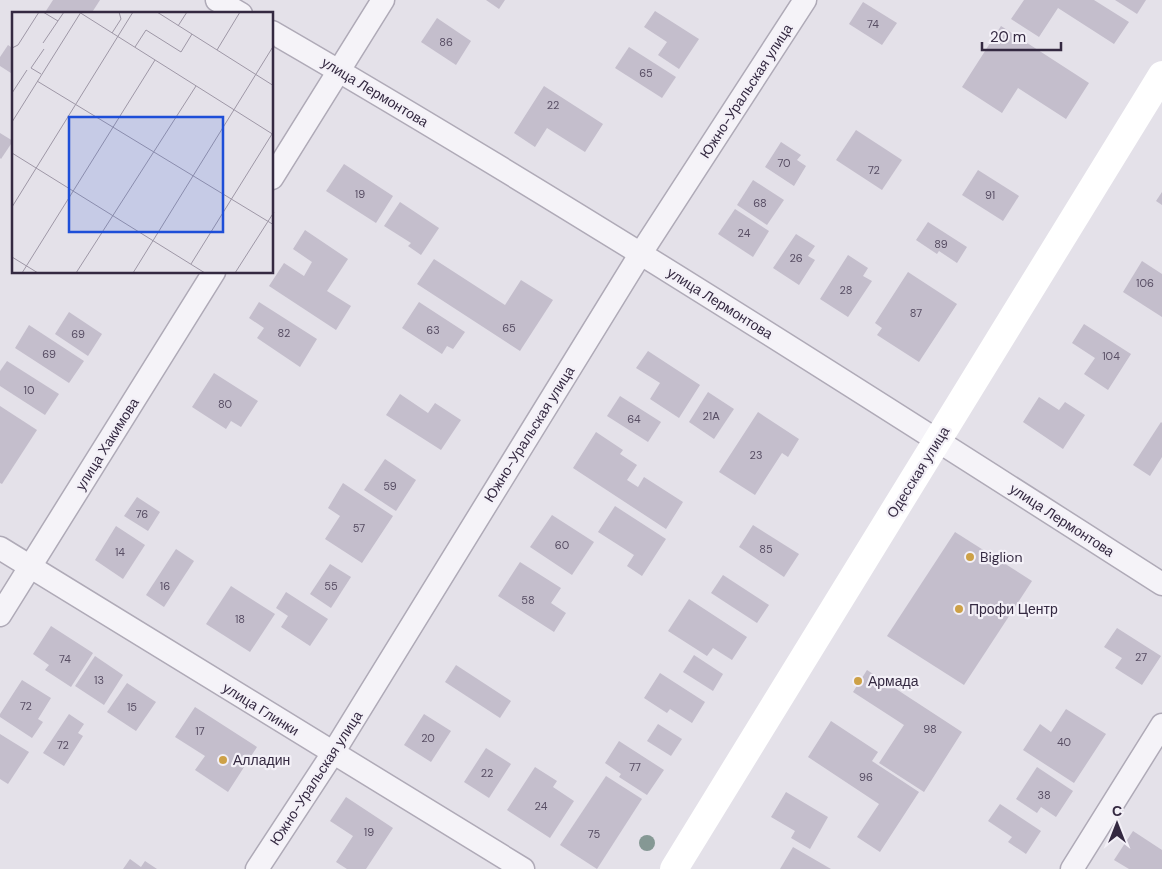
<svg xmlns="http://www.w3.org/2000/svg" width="1162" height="869" viewBox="0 0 1162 869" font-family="'DM Sans',sans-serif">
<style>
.building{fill:#c4becc}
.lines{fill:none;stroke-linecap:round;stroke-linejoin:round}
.street-casing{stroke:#afaab7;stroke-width:25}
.street{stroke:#f5f3f8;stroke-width:22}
.secondary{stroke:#fff;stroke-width:28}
.tree{fill:#859894}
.poi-dot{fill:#cda147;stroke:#f3f0f7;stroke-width:2}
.labels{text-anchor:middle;stroke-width:4.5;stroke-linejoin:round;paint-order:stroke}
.number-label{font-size:11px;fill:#584e64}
.street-label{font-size:14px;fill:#342941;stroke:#f3f0f7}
.poi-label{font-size:14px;fill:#342941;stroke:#f3f0f7;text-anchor:start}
.inset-road{fill:none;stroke:#9e97a6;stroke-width:1}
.view{fill:#1d4ed8;fill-opacity:0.15;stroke:#1d4ed8;stroke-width:2.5}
.inset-edge{fill:none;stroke:#342941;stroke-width:2.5}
</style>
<rect width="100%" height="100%" fill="#e4e1e9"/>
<g class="building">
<polygon points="53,0 100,0 91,14 44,14"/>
<polygon points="486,0 505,0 499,9"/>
<polygon points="1024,0 1094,0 1129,22 1114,44 1058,8 1039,37 1011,19"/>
<polygon points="1115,0 1146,0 1137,14"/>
<polygon points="863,2 897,23 882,45 849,24"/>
<polygon points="655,11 699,39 679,69 658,55 667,42 644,27"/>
<polygon points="437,18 471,41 456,65 421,42"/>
<polygon points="1001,26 1089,83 1066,119 1018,88 1002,113 962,87"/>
<polygon points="8,45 14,49 14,75 0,66 0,57"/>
<polygon points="629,47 676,77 662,98 615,68"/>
<polygon points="544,86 603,124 585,152 547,128 535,147 514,133"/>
<polygon points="856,130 902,160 882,190 836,160"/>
<polygon points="0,133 13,141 1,159 0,158"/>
<polygon points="781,142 801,155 797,160 806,166 794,186 765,167"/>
<polygon points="344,164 393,196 376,223 326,191"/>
<polygon points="978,170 1019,196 1003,221 962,195"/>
<polygon points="753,180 784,200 767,225 737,205"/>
<polygon points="1162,192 1162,205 1156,201"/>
<polygon points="400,202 439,228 421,255 408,246 411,243 384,226"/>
<polygon points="735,209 769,231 753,257 718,234"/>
<polygon points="928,222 967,247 957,263 939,251 937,254 916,240"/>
<polygon points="305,230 348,259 327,291 351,306 336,330 269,286 284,263 304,276 312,262 293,249"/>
<polygon points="796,234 815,246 808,256 815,260 799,285 773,268"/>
<polygon points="848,255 868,268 863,276 872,281 848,317 820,299"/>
<polygon points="434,259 505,305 521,280 553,300 520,351 417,284"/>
<polygon points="1142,261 1162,274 1162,317 1123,292"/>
<polygon points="908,272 957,304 919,362 877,335 882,328 875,323"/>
<polygon points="259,302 317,339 300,367 257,338 264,328 249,318"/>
<polygon points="419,302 465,332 453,349 447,346 442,354 402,328"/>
<polygon points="69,312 102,334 88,356 55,334"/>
<polygon points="1084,324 1131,354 1108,390 1084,374 1095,358 1072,343"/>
<polygon points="29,325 84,361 69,383 15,348"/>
<polygon points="648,351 700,385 679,418 650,399 660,383 636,368"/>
<polygon points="7,361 59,394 45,415 0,386 0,371"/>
<polygon points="214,373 258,401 241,427 231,421 226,429 192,407"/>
<polygon points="708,392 734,409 714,439 689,422"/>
<polygon points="400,394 428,413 435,403 461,420 441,450 386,415"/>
<polygon points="620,396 661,422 648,442 607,416"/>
<polygon points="1039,397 1059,410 1065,402 1085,415 1063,449 1023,422"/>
<polygon points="0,406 37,430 2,484 0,483"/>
<polygon points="758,412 799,439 788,457 782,453 755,495 719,472"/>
<polygon points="1161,422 1162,423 1162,457 1150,476 1133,465"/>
<polygon points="596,432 623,450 620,454 637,465 627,480 638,487 644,477 683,502 666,529 573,468"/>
<polygon points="385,459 416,480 396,511 364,490"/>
<polygon points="343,483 393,516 362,563 325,539 340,516 328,508"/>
<polygon points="137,497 160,512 148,531 124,516"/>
<polygon points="615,506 666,539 642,576 627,566 634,555 598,532"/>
<polygon points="552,515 594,542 572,575 530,547"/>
<polygon points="753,525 799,554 784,577 739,547"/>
<polygon points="116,526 145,545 123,579 95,560"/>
<polygon points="955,532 1032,581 964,685 887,636"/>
<polygon points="176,549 194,561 164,607 146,595"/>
<polygon points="520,562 561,588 551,603 566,613 554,632 498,596"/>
<polygon points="330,564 351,577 331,608 310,594"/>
<polygon points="723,575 769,605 757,623 711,593"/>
<polygon points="231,586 275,614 250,652 206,624"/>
<polygon points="286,592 328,619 310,646 281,627 288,616 276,608"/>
<polygon points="689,599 747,637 732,660 713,648 707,656 668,631"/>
<polygon points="51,626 93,653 71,687 45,670 49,665 33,654"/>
<polygon points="1117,628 1161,656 1142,685 1115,668 1122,658 1104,647"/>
<polygon points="694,655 723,674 713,691 683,672"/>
<polygon points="95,656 123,675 104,705 75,686"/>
<polygon points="456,665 511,701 500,718 445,682"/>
<polygon points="867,670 962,732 924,792 879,763 904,725 853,692"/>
<polygon points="660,673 705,702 692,723 670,709 667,713 644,698"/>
<polygon points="22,680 51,698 38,719 43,722 32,738 0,717 0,714"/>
<polygon points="127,683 156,702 136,731 107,712"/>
<polygon points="195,707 257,747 228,792 195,770 205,756 175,737"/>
<polygon points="1066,709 1106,734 1074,783 1023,750 1040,724 1051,732"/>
<polygon points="69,714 84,724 78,733 83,736 64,766 43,753"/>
<polygon points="424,714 451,731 431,762 404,745"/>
<polygon points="831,721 878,752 872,761 919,792 880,852 857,837 879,804 808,757"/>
<polygon points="658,724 682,739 671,756 647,741"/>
<polygon points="0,734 29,752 8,784 0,779"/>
<polygon points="619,741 664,770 647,795 619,777 621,774 605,763"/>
<polygon points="486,748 511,764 489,798 464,782"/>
<polygon points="535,767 557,781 553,787 574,801 550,838 507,810"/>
<polygon points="1037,767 1073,791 1056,817 1041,807 1037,813 1016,799"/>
<polygon points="606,776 642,799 597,869 560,845"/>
<polygon points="786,792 828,817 810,849 791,838 795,831 771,817"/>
<polygon points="346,797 393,828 366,869 347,869 336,862 353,836 330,821"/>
<polygon points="1000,804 1041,831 1026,854 1008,842 1012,837 988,821"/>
<polygon points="1133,831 1162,850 1162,869 1129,869 1114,860"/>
<polygon points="793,847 831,869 780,869"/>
<polygon points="130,859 141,867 145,861 157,869 123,869"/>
</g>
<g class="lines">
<g class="street-casing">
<g id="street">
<polyline points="217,0 241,14"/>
<path d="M272,32C574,207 868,396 1162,584"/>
<polyline points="272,178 383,0"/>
<polyline points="0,548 523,869"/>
<polyline points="0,615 214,272"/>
<polyline points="257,869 333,753 641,253 805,0"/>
<polyline points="1072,869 1162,725"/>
</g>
</g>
<use href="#street" class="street"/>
<polyline class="secondary" points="674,869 1162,75"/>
</g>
<circle class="tree" cx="647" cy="843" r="8"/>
<g class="poi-dot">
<circle cx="970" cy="557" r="5"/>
<circle cx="959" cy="609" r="5"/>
<circle cx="858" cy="681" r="5"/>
<circle cx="223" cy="760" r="5"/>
</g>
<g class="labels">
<g class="number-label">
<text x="873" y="28">74</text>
<text x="446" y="46">86</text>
<text x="646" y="77">65</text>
<text x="553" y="109">22</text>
<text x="784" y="167">70</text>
<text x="874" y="174">72</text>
<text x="360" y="198">19</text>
<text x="990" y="199">91</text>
<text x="760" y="207">68</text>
<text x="744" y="237">24</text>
<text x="941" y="248">89</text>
<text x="796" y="262">26</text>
<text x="1145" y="287">106</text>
<text x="846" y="294">28</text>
<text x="916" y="317">87</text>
<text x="509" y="332">65</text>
<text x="433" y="334">63</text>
<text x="284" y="337">82</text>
<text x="78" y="338">69</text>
<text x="49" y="358">69</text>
<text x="1111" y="360">104</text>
<text x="29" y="394">10</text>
<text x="225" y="408">80</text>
<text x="711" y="420">21А</text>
<text x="634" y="423">64</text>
<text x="756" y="459">23</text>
<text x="390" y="490">59</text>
<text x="142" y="518">76</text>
<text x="359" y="532">57</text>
<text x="562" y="549">60</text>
<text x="766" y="553">85</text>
<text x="120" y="556">14</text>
<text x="165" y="590">16</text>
<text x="331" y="590">55</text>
<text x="528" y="604">58</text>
<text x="240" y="623">18</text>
<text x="1141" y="661">27</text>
<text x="65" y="663">74</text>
<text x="99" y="684">13</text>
<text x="26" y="710">72</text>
<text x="132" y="711">15</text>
<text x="930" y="733">98</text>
<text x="200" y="735">17</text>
<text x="428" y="742">20</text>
<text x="1064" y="746">40</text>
<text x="63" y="749">72</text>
<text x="635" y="771">77</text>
<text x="487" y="777">22</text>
<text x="866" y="781">96</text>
<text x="1044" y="799">38</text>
<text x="541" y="810">24</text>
<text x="369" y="836">19</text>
<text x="594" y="838">75</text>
</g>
<g class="street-label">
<text transform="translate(746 91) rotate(-57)" y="5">Южно-Уральская улица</text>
<text transform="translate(375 92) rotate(31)" y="5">улица Лермонтова</text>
<text transform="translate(720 303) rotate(32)" y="5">улица Лермонтова</text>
<text transform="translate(529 434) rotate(-58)" y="5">Южно-Уральская улица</text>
<text transform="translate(107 444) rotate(-58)" y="5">улица Хакимова</text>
<text transform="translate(918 472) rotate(-58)" y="5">Одесская улица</text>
<text transform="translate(1062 520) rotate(33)" y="5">улица Лермонтова</text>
<text transform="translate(261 709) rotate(32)" y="5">улица Глинки</text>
<text transform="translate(316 778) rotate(-57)" y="5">Южно-Уральская улица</text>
</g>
<g class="poi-label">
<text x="980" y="562">Biglion</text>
<text x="969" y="614">Профи Центр</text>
<text x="868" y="686">Армада</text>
<text x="233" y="765">Алладин</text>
</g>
</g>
<g transform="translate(12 12)">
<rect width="261" height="261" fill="#e4e1e9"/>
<path class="inset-road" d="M31,0L46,9M67,0L262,123M145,0L262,74M166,14L175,0M100,21L109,7L107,0M31,31L52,0M123,35L134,18L169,40L180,22M0,36L6,33L27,0M205,38L228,0M29,62L19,56L32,37M25,69L262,213M0,81L15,58M0,110L69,0M0,141L193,261M0,195L121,0M0,245L26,261M179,252L260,122M10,261L143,48M64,261L184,74M121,261L262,33M223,261L262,200"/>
<path class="view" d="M57,105H211V220H57Z"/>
<rect width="261" height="261" class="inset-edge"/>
</g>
<g transform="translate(1117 824)" stroke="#f3f0f7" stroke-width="4" paint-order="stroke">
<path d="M0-4L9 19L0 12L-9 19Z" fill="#342941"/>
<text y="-8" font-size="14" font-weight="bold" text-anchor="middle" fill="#342941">С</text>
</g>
<path d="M982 42v8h79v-8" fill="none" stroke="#342941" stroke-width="2.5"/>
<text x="990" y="42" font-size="15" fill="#342941" stroke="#f3f0f7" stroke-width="4" paint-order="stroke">20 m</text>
</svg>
